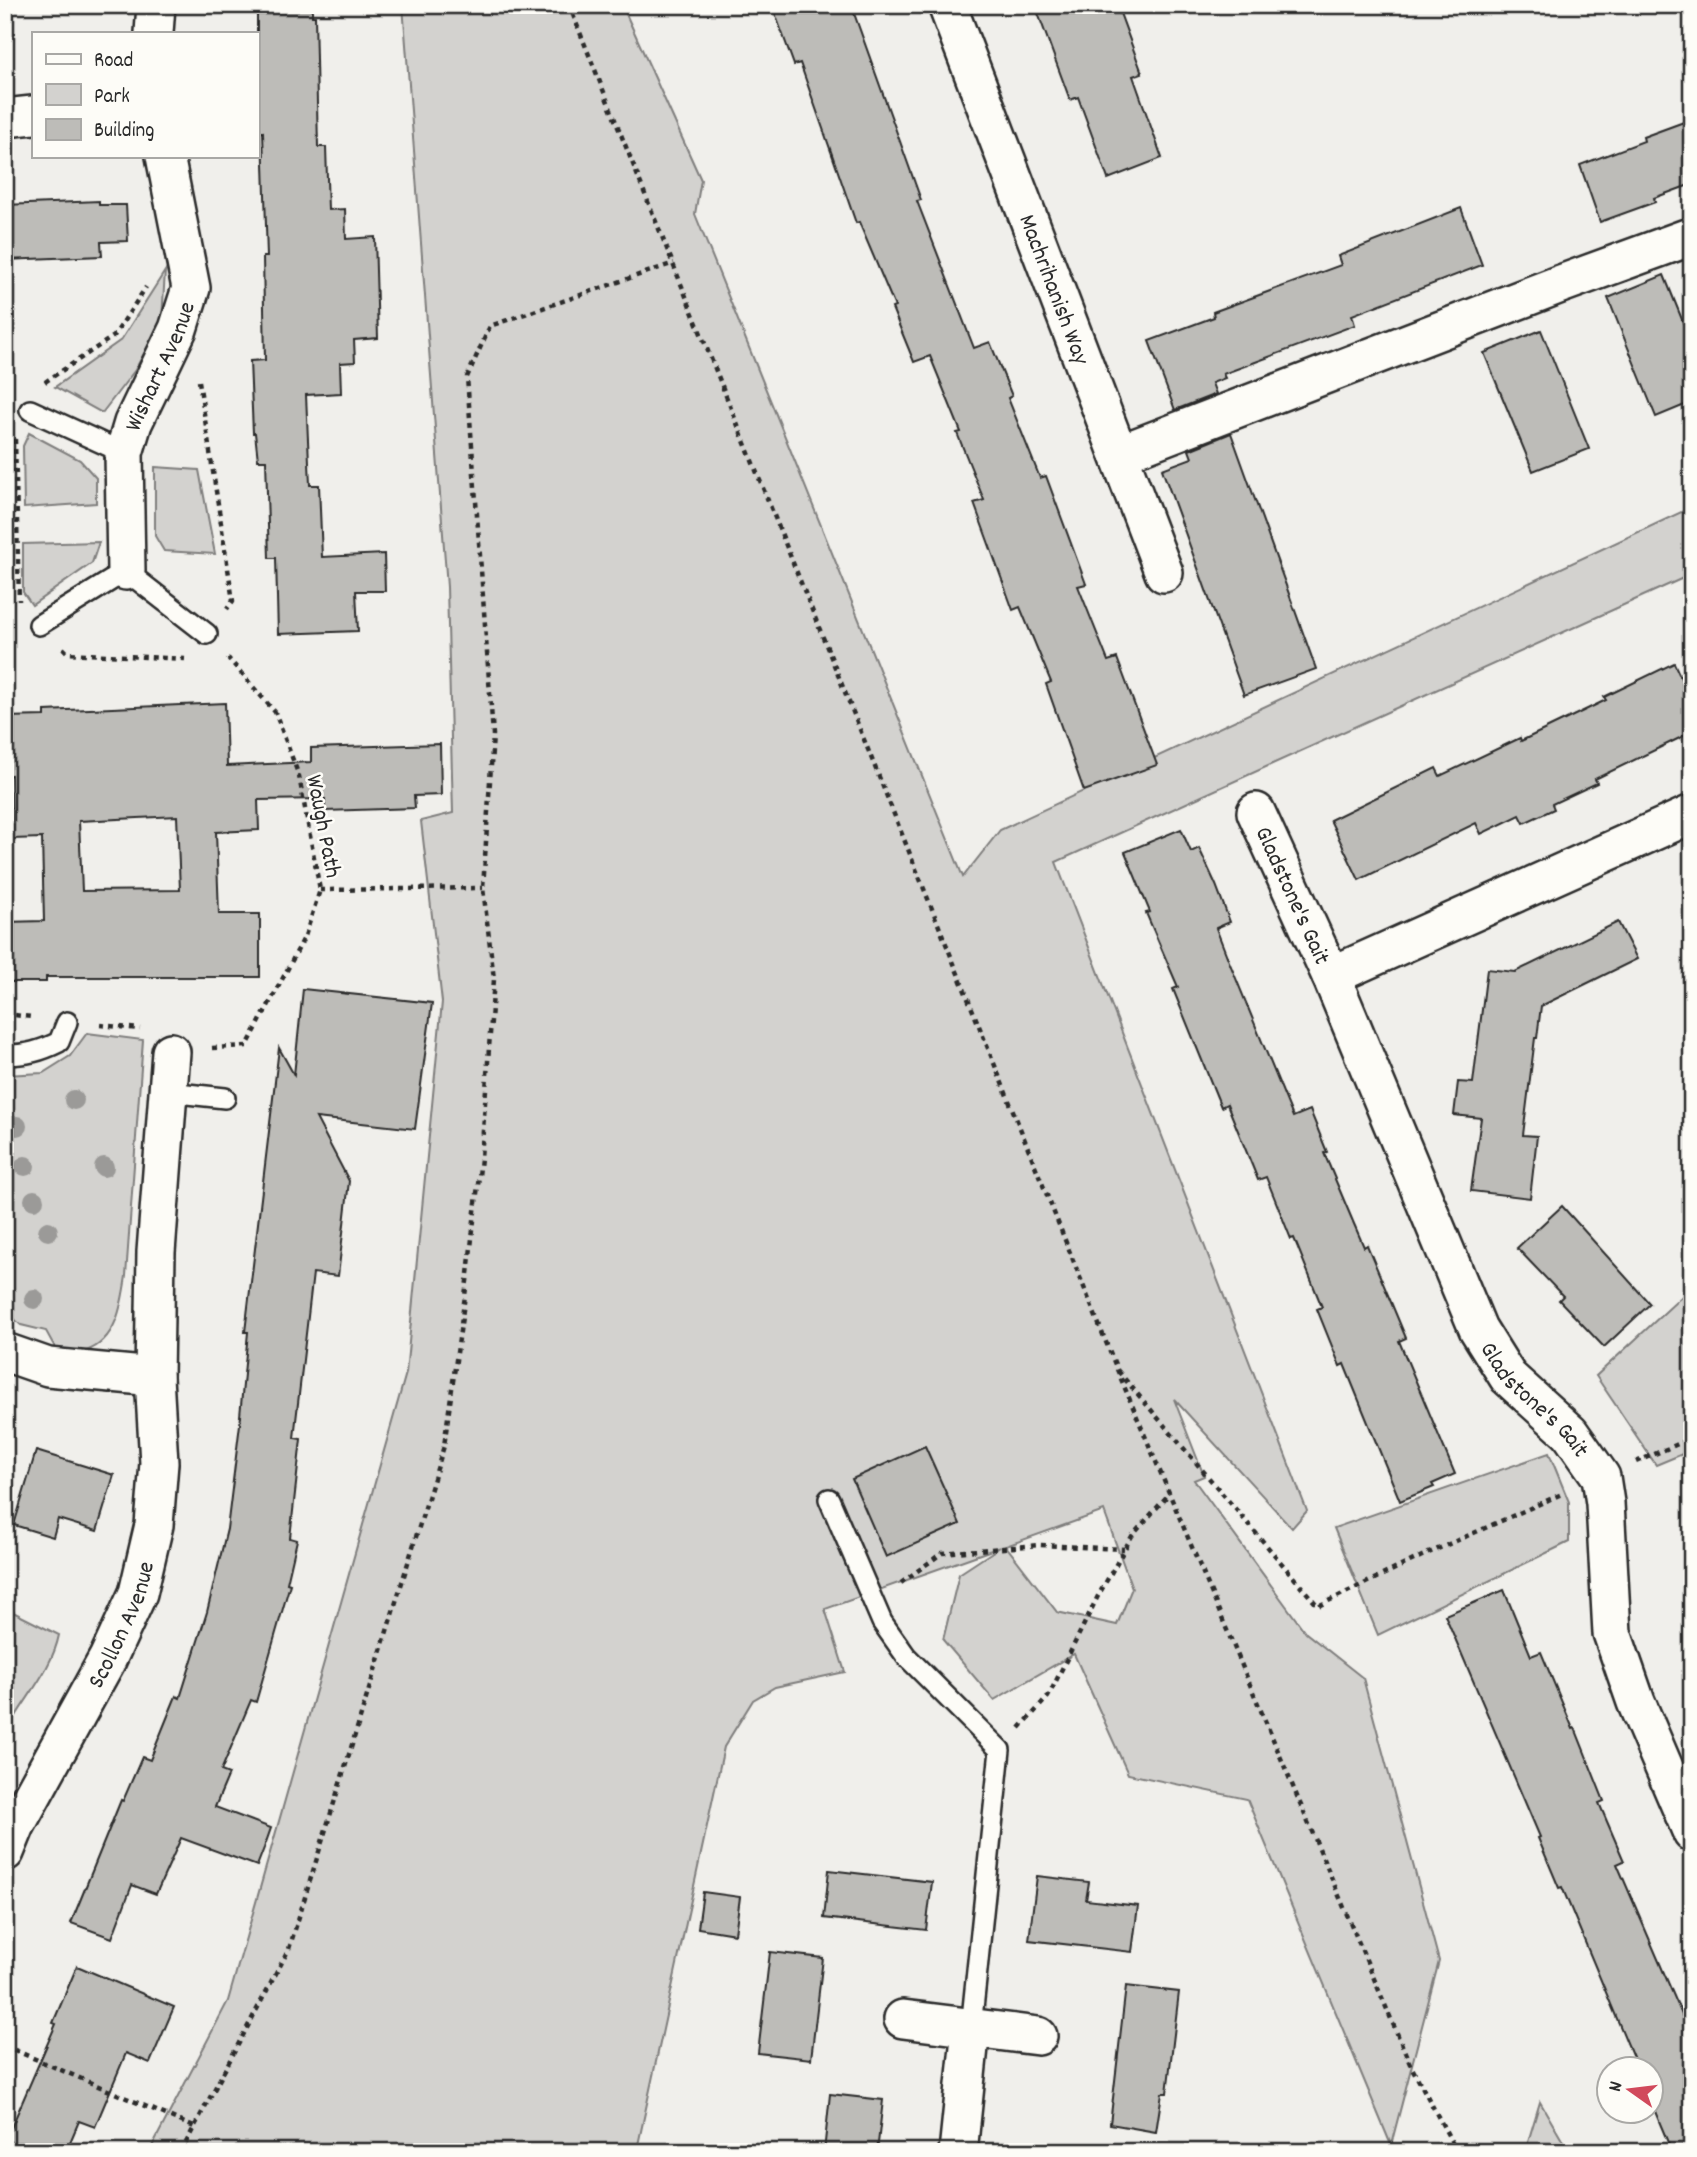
<svg xmlns="http://www.w3.org/2000/svg" width="1697" height="2157" viewBox="0 0 1697 2157" font-family="Dekko,sans-serif">
<style>
.green{fill:#d3d2cf;stroke:#7f7e7d;stroke-width:2;fill-rule:evenodd}
.building{fill:#bdbcb8;stroke:#2b2b2b;stroke-width:2;fill-rule:evenodd}
.lines{fill:none;stroke-linecap:round;stroke-linejoin:round}
.service-casing{stroke:#2b2b2b;stroke-width:24}
.minor-casing{stroke:#2b2b2b;stroke-width:42}
.path{stroke:#2b2b2b;stroke-width:4.5;stroke-dasharray:5 5;stroke-linecap:butt}
.service{stroke:#fdfcf7;stroke-width:19}
.minor{stroke:#fdfcf7;stroke-width:37}
.tree{fill:#9b9a98}
.labels{text-anchor:middle;stroke-width:5;stroke-linejoin:round;paint-order:stroke}
.street-label{font-size:24px;fill:#2b2b2b;stroke:#fdfcf7}
</style>
<rect width="100%" height="100%" fill="#f0efeb"/>
<filter id="ink" filterUnits="userSpaceOnUse"><feTurbulence type="fractalNoise" baseFrequency=".0143" numOctaves="2"/><feDisplacementMap in="SourceGraphic" scale="14" xChannelSelector="R" yChannelSelector="G"/><feConvolveMatrix kernelMatrix="1 2 1 2 8 2 1 2 1" color-interpolation-filters="sRGB"/></filter>
<g filter="url(#ink)">
<g class="green">
<path d="M403,5H622L701,180L695,214L963,877L1000,830L1692,507V574L1056,862L1307,1511L1292,1528L1174,1399L1204,1476L1194,1480L1306,1633L1363,1678L1439,1961L1391,2145L1247,1799L1128,1774L1074,1654L994,1700L943,1640L959,1574L1000,1547L825,1609L845,1672L775,1687L753,1700L724,1747L638,2145L622,2152H149L228,2001L406,1373L442,1002L421,821L453,813L447,587ZM1104,1511L1132,1588L1117,1625L1057,1612L1006,1546Z"/>
<polygon points="165,271 162,320 135,370 102,413 55,387 121,340"/>
<polygon points="29,433 80,460 96,478 96,503 24,508 23,446"/>
<polygon points="155,467 199,470 215,554 164,551 155,536"/>
<polygon points="99,542 92,563 32,605 23,592 23,544"/>
<path d="M87,1033L143,1040L126,1276C122,1303 117,1341 86,1351C78,1354 67,1352 58,1353L46,1331L21,1325L5,1311V1075L43,1073L70,1056Z"/>
<polygon points="1692,1287 1692,1450 1656,1465 1596,1376"/>
<polygon points="1549,1453 1569,1502 1569,1542 1378,1635 1334,1528"/>
<path d="M5,1608L59,1635C53,1665 32,1690 16,1716L5,1712Z"/>
<polygon points="1540,2102 1569,2152 1525,2152"/>
</g>
<g class="building">
<polygon points="257,5 312,5 312,16 315,16 318,147 326,147 328,210 345,209 346,239 375,237 378,338 354,340 355,362 340,363 341,393 306,395 310,485 319,485 322,557 384,554 385,591 356,591 358,631 278,634 276,558 269,558 266,460 258,460 255,433 253,433 250,361 265,360 263,257 267,257 263,132 257,133"/>
<polygon points="772,5 851,5 921,200 917,201 974,348 990,342 1012,396 1008,398 1040,478 1046,476 1086,584 1078,586 1108,661 1117,658 1157,765 1084,791 1046,684 1051,682 1020,607 1013,610 974,503 984,500 957,433 961,432 930,356 914,362 892,308 895,307 859,222 856,223 800,63 794,65"/>
<polygon points="1035,5 1117,5 1142,73 1133,76 1162,158 1108,179 1078,97 1070,100"/>
<polygon points="1692,119 1692,184 1654,198 1655,202 1600,222 1580,165 1644,141 1643,137"/>
<polygon points="99,201 99,205 126,205 128,241 101,242 102,256 5,260 5,205"/>
<polygon points="1461,208 1482,265 1352,315 1355,325 1223,374 1225,378 1212,383 1216,394 1175,410 1149,341 1214,317 1213,312 1341,265 1338,256"/>
<polygon points="1664,275 1692,344 1692,402 1656,417 1608,298"/>
<polygon points="1541,330 1589,449 1533,471 1484,353"/>
<polygon points="1231,433 1316,669 1244,695 1162,469 1192,458 1189,450"/>
<polygon points="1674,663 1692,702 1692,732 1595,779 1597,783 1552,804 1554,809 1524,823 1520,815 1481,834 1476,823 1359,880 1330,820 1436,768 1440,776 1520,738 1521,741 1606,700 1604,697"/>
<path d="M225,703L227,766L311,762V748L440,744L441,795L414,796L415,808L325,811V799L258,800L259,830L216,832L219,914H260V977H46V982H5V922L44,921L42,838L12,839L11,775L5,776V717L45,716V711ZM177,816L180,890L82,891L79,821Z"/>
<polygon points="1181,829 1191,852 1199,848 1216,885 1230,922 1216,928 1228,959 1293,1117 1310,1110 1327,1152 1324,1153 1354,1224 1364,1247 1367,1245 1406,1338 1399,1341 1455,1474 1432,1484 1434,1487 1400,1501 1344,1364 1340,1366 1317,1309 1322,1307 1294,1238 1291,1239 1266,1177 1258,1180 1227,1104 1221,1107 1173,989 1178,987 1146,913 1150,912 1125,852"/>
<polygon points="1618,922 1637,959 1541,1006 1537,1038 1535,1038 1523,1135 1537,1136 1530,1198 1471,1191 1481,1118 1454,1115 1458,1082 1473,1083 1487,969 1515,972"/>
<polygon points="303,989 432,1003 415,1129 316,1118 349,1181 338,1276 313,1273 294,1438 301,1439 290,1538 297,1540 287,1583 290,1584 256,1702 251,1700 221,1771 229,1774 215,1807 271,1828 264,1848 257,1866 181,1838 156,1894 132,1885 112,1938 71,1923 121,1800 123,1801 142,1757 150,1760 176,1696 180,1698 207,1612 227,1529 241,1416 240,1416 248,1332 245,1332 279,1048 294,1075"/>
<polygon points="1562,1206 1650,1304 1604,1347 1559,1300 1563,1296 1517,1248"/>
<polygon points="925,1446 960,1524 886,1557 852,1479"/>
<polygon points="36,1451 114,1475 97,1531 58,1519 53,1537 14,1525"/>
<polygon points="1504,1590 1531,1656 1541,1652 1573,1729 1575,1728 1604,1801 1599,1803 1624,1861 1617,1864 1692,2038 1692,2152 1672,2152 1651,2102 1651,2069 1638,2069 1562,1887 1559,1888 1538,1838 1540,1837 1445,1615"/>
<polygon points="829,1870 932,1882 926,1930 824,1918"/>
<polygon points="1037,1876 1089,1882 1086,1900 1138,1906 1132,1952 1029,1940"/>
<polygon points="703,1892 740,1897 735,1934 698,1928"/>
<polygon points="770,1952 823,1958 811,2059 758,2053"/>
<polygon points="77,1966 174,2007 150,2063 126,2053 95,2127 79,2121 66,2152 5,2152 5,2142 56,2024 53,2023"/>
<polygon points="1126,1986 1179,1992 1167,2093 1162,2093 1156,2132 1110,2124"/>
<polygon points="830,2094 883,2100 877,2152 824,2152"/>
</g>
<g class="lines">
<g class="service-casing">
<g id="service">
<polyline points="30,410 124,453"/>
<polyline points="39,625 126,571 207,634"/>
<path d="M5,1055C26,1055 41,1051 59,1042L67,1022"/>
<polyline points="168,1092 225,1098"/>
<polyline points="829,1499 882,1622 906,1656 1000,1750 971,2028"/>
</g>
</g>
<g class="minor-casing">
<g id="minor">
<path id="s1" d="M947,5L1164,573"/>
<polyline points="154,33 156,5"/>
<polyline points="5,118 33,115"/>
<polyline points="1119,454 1558,285 1692,236"/>
<path id="s2" d="M126,571L124,453L133,423L178,329L191,288L165,156"/>
<path id="s3" d="M1256,812L1331,976L1478,1329L1508,1377L1570,1433L1601,1477L1605,1503L1612,1633L1636,1702L1692,1833"/>
<polyline points="1331,976 1692,814"/>
<polyline points="5,1352 48,1367 154,1377"/>
<path id="s4" d="M5,1852L16,1825L108,1658L138,1593L154,1525L159,1463L154,1377L156,1252L171,1052"/>
<polyline points="903,2019 1038,2036"/>
<polyline points="958,2152 971,2028"/>
</g>
</g>
<g class="path">
<polyline points="569,5 1116,1367 1410,2064 1457,2152"/>
<polyline points="199,381 233,601 227,609"/>
<polyline points="45,382 114,336 146,287"/>
<polyline points="15,439 19,601"/>
<polyline points="63,648 68,653 185,659"/>
<polyline points="320,890 483,888"/>
<polyline points="5,1014 32,1017"/>
<polyline points="100,1025 140,1029"/>
<polyline points="212,1048 247,1046 305,936 320,890 299,776 275,712 228,658"/>
<polyline points="1118,1371 1318,1606 1422,1556 1564,1493"/>
<polyline points="1636,1462 1692,1438"/>
<polyline points="901,1583 942,1553 1039,1545 1124,1549"/>
<polyline points="1020,1728 1048,1697 1098,1596 1132,1536 1169,1494"/>
<polyline points="5,2046 194,2127"/>
<polyline points="181,2152 289,1949 444,1446 468,1274 481,1158 494,979 483,888 493,735 467,377 490,326 674,263"/>
</g>
<use href="#service" class="service"/>
<use href="#minor" class="minor"/>
</g>
<g class="tree">
<circle cx="74" cy="1100" r="10"/>
<circle cx="17" cy="1126" r="10"/>
<circle cx="25" cy="1166" r="10"/>
<circle cx="104" cy="1167" r="10"/>
<circle cx="34" cy="1200" r="10"/>
<circle cx="48" cy="1231" r="10"/>
<circle cx="34" cy="1299" r="10"/>
</g>
</g>
<g class="labels">
<g class="street-label">
<text dy="8" stroke="none"><textPath href="#s1" startOffset="304">Machrihanish Way</textPath></text>
<text dy="8" stroke="none"><textPath href="#s2" startOffset="212">Wishart Avenue</textPath></text>
<text transform="translate(325 826) rotate(79)" y="8">Waugh Path</text>
<text dy="8" stroke="none"><textPath href="#s3" startOffset="91">Gladstone's Gait</textPath></text>
<text dy="8" stroke="none"><textPath href="#s3" startOffset="654">Gladstone's Gait</textPath></text>
<text dy="8" stroke="none"><textPath href="#s4" startOffset="256">Scollon Avenue</textPath></text>
</g>
</g>
<rect width="1697" height="2157" fill="none" stroke="#fdfcf7" stroke-width="28"/>
<rect x="14" y="14" width="1669" height="2129" fill="none" stroke="#2b2b2b" stroke-width="2.5" filter="url(#ink)"/>
<rect x="32" y="32" width="228" height="126" fill="#fdfcf7" stroke="#a9a8a5" stroke-width="2"/>
<rect x="46" y="54" width="35" height="10" fill="#fdfcf7" stroke="#a9a8a5" stroke-width="2"/>
<text x="94" y="66" font-size="21" fill="#2b2b2b">Road</text>
<rect x="46" y="84" width="35" height="21" fill="#d3d2cf" stroke="#a9a8a5" stroke-width="2"/>
<text x="94" y="102" font-size="21" fill="#2b2b2b">Park</text>
<rect x="46" y="119" width="35" height="21" fill="#bdbcb8" stroke="#a9a8a5" stroke-width="2"/>
<text x="94" y="136" font-size="21" fill="#2b2b2b">Building</text>
<g transform="translate(1630 2090) rotate(284)"><circle r="33" fill="#fdfcf7" stroke="#a9a8a5" stroke-width="2"/>
<path d="M0-5L12 26L0 18L-12 26Z" fill="#d1495b"/>
<text y="-10" font-size="19" font-weight="bold" text-anchor="middle" fill="#2b2b2b">N</text>
</g>
</svg>
